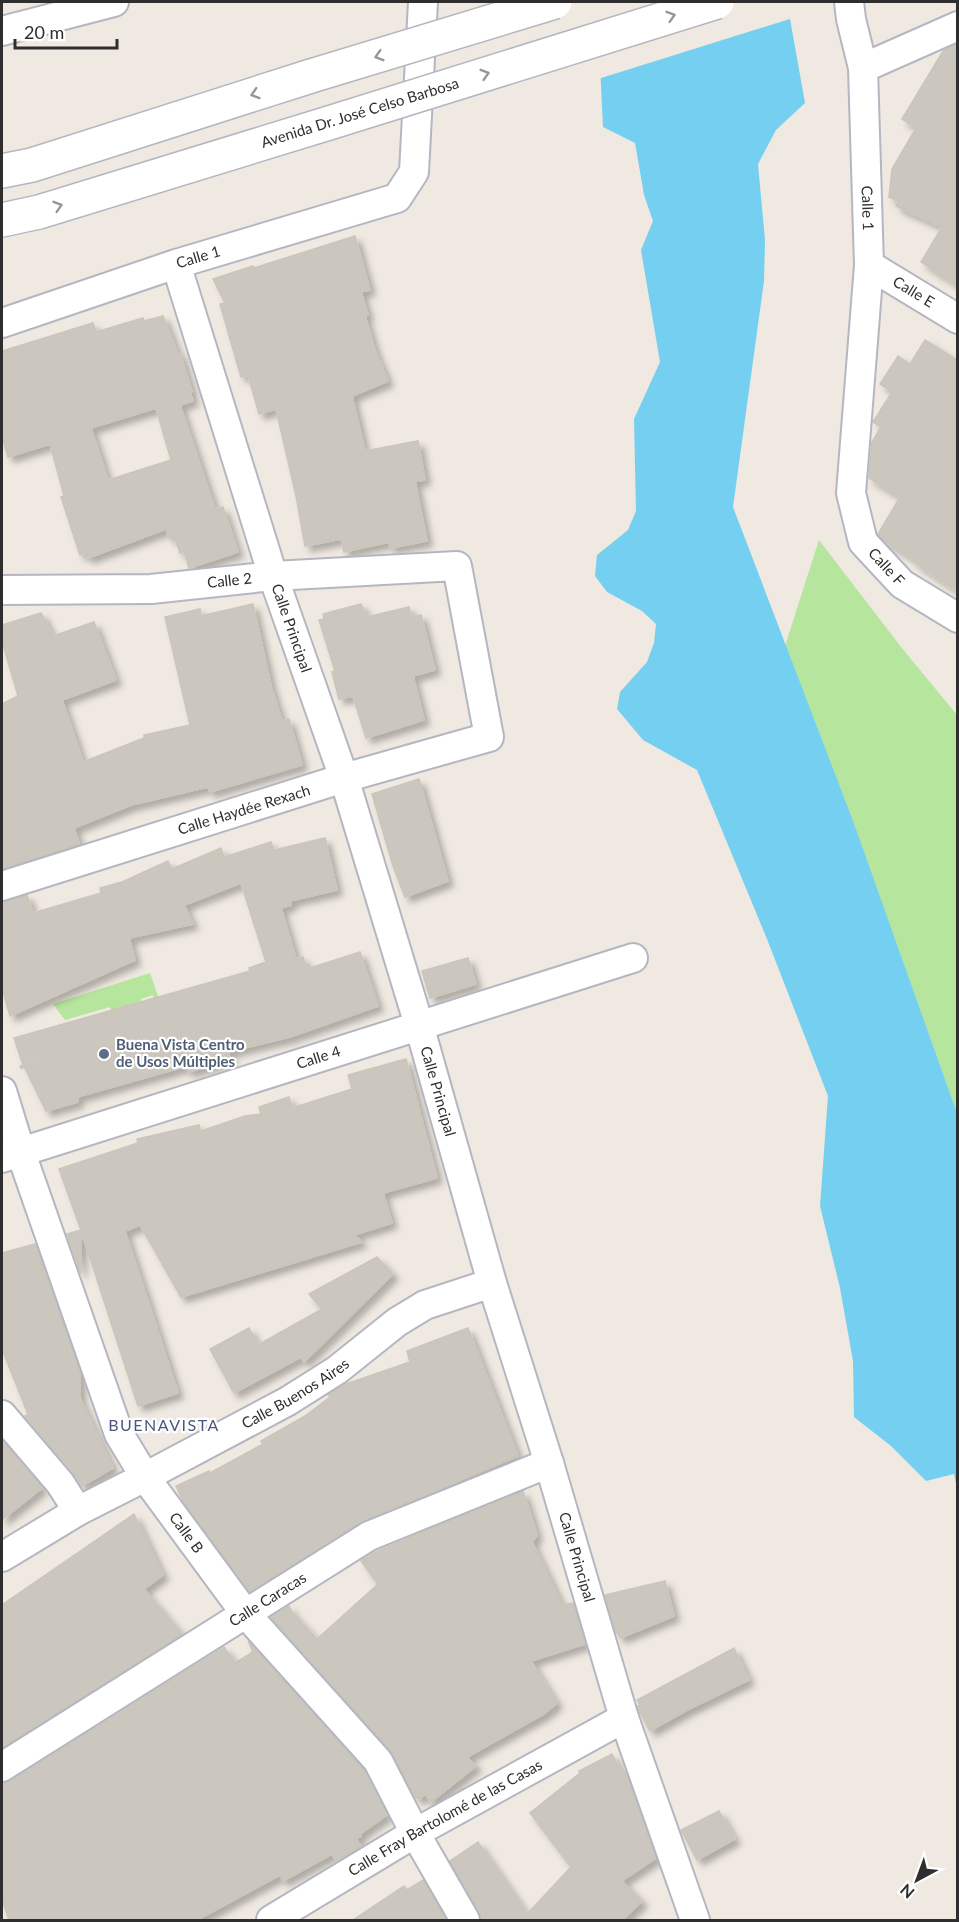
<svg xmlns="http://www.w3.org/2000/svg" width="959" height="1922" viewBox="0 0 959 1922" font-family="Lato,sans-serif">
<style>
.green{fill:#b6e59e}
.water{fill:#75cff0}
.pier{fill:#efe9e1}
.building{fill:#cbc7bf;stroke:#cbc5ba;stroke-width:1.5;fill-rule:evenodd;filter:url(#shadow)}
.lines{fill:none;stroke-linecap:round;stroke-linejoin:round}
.street-casing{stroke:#b4b7c1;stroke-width:32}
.secondary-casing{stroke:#b4b7c1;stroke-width:36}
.path{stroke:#c9c9c9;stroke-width:4;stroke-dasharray:4.5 3;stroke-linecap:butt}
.street{stroke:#fff;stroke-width:28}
.secondary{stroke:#fff;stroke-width:33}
.secondary-bridge-casing{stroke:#b4b7c1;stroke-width:36;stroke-linecap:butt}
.secondary-bridge{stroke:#fff;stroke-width:33}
.oneway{stroke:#969696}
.service-dot{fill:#5c6f8a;stroke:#fff;stroke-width:2}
.labels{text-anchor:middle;stroke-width:4.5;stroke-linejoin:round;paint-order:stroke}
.street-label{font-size:15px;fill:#2e2e2e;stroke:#fff}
.service-label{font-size:15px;font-weight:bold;fill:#4e5e75;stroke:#fff;text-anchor:start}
.neighbourhood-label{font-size:16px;letter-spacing:1.5px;fill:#4d5680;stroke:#fff}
</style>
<defs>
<filter id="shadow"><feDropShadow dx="5.5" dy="5.5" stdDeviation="3" flood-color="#0004"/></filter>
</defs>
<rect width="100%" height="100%" fill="#efe9e1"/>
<g class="green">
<polygon points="819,540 901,647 957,715 957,1113 867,862 785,646"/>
<polygon points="150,973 165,1017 157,1009 153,995 141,999 141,1003 112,1013 110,1007 65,1020 53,1004"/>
</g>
<polygon class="water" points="597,2 787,2 805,103 776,130 758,164 765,240 764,281 733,507 853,821 957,1113 957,1489 954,1474 926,1481 891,1446 854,1417 853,1361 840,1288 820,1206 828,1096 767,939 697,770 643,740 617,709 620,692 647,662 654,643 656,624 642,611 607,592 595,576 597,555 628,530 636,511 634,419 660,362 641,250 653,221 644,195 635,143 603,127"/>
<polygon class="pier" points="594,2 790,2 793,18 598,79"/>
<g class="building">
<polygon points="957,44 957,285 921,262 942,227 896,206 898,201 889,197 892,169 916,128 902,119 943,51"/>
<polygon points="355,236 370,290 361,292 368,315 365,316 375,350 388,381 352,396 365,451 418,441 425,480 415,481 427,541 390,548 389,542 344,552 341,539 305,546 296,496 276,409 259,414 248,375 241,377 220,304 225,303 213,279 253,266 254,268"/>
<path d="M163,316L178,354L180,353L192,392H190L193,401L180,405L215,509L223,507L238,552L189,568L184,551L180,553L174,536L169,538L166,529L88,558L86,553L80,555L61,497L64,496L50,444L8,457L2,437V351L93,323L96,332L143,318L144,321ZM156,408L171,460L108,480L91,428Z"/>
<polygon points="925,340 957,360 957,591 915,563 916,561 883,540 878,534 900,497 869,478 872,442 881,427 873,422 892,392 880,384 898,356 910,364"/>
<polygon points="253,604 271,686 282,721 289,719 302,765 210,792 208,787 131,805 74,828 79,844 2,869 2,704 18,696 2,641 2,625 41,613 53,636 94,622 116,680 62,700 83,762 144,738 144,735 190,725 165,617 200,609 201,616"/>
<polygon points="361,604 367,617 409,607 411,617 421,615 435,670 413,676 424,720 366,738 353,696 339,699 332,672 335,671 319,620 324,619 323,614"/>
<polygon points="419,779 448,881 405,897 393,866 372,794"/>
<polygon points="325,838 337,890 290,901 291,905 281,908 296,959 303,957 307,969 360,952 378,1006 290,1037 228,1052 231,1060 188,1072 187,1066 77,1097 78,1102 46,1111 22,1062 14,1038 250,971 249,968 266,962 241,883 184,905 193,924 129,938 135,960 10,1016 2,988 2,902 27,895 33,913 101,893 100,888 122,882 168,861 172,869 221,848 224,857 271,842 274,850"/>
<polygon points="468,958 476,984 430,998 422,971"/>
<polygon points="406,1059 437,1178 383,1193 392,1223 354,1235 362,1242 181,1297 140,1225 125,1231 178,1393 138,1406 81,1230 81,1274 67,1234 81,1230 59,1169 138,1143 137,1139 199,1125 201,1131 245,1116 261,1114 259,1107 289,1097 292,1108 352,1089 348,1075"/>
<polygon points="35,1244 80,1372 80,1398 113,1468 82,1486 73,1472 25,1416 28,1414 2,1349 2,1253"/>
<polygon points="377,1257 393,1274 304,1362 301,1357 234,1393 210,1349 249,1328 258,1345 322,1309 309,1294"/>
<polygon points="468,1328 518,1456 363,1521 250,1592 183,1501 176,1486 209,1471 210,1473 263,1444 261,1441 305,1416 330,1397 328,1395 346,1384 410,1362 407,1351"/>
<polygon points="2,1440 42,1488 2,1520"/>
<polygon points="523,1491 537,1535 532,1542 562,1605 573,1603 585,1644 531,1661 557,1703 544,1714 467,1757 476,1766 431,1802 425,1794 419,1799 415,1797 390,1750 271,1617 289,1606 292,1612 317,1639 378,1584 361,1561 377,1551"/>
<polygon points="134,1514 163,1575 144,1589 182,1634 2,1748 2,1605"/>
<polygon points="665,1581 674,1616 620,1638 618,1633 616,1633 605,1595"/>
<polygon points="248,1641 364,1770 387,1815 360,1834 361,1836 356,1839 361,1846 336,1861 332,1854 283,1881 280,1875 197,1920 9,1920 2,1899 2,1783 11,1781 224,1647 235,1663 253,1652"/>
<polygon points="734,1648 749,1680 687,1710 650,1731 639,1711 638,1706 640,1705 637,1700"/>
<polygon points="612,1754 634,1795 656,1858 622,1881 642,1901 623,1920 481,1920 479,1912 450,1861 478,1842 527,1914 571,1867 530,1813 580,1773 579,1771"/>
<polygon points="719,1811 735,1839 697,1860 681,1830"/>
<polygon points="423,1880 446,1920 353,1920 404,1886 407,1890"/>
</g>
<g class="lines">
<g class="street-casing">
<g id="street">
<polyline points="849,2 851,19 863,68"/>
<path id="s1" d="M958,26L863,68L869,265L851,493L863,542L902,584L958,618"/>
<polyline points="2,31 114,2"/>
<path id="s2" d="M176,264L273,576L344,778L419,1025L492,1283L549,1463L624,1718L695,1920"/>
<path id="s3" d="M869,265L958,319"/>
<path id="s4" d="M2,323L176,264L397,198L414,172L423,2"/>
<path id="s5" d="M2,590L151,589L273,576L457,566L489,737L344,778L2,886"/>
<path id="s6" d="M2,1091L21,1153L119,1434L145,1477L245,1613L378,1761L415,1833L465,1920"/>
<path id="s7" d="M2,1158L633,958"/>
<polyline points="2,1415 60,1483 78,1511"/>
<path id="s8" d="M2,1557L78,1511L145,1477L288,1401L337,1370L397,1322L425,1305L492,1283"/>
<path id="s9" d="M2,1767L369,1536L549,1463"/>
<path id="s10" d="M271,1920L415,1833L624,1718"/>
</g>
</g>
<g class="secondary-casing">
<g id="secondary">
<polyline points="2,171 32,165 311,76"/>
<polyline points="2,220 39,212 329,123"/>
</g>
</g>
<polyline class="path" points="20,1068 35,1058"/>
<use href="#street" class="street"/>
<use href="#secondary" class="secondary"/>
<g class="secondary-bridge-casing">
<g id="secondary-bridge">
<polyline points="311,76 555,2"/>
<polyline points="329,123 717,2"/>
</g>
</g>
<use href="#secondary-bridge" class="secondary-bridge"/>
</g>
<defs><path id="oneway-chevron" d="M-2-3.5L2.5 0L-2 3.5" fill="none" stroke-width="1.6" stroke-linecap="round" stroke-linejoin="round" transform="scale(1.5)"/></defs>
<g class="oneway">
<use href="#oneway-chevron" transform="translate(671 16) rotate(-17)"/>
<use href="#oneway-chevron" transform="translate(379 56) rotate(163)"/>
<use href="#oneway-chevron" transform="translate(485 74) rotate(-17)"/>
<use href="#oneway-chevron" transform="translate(255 94) rotate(162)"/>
<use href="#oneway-chevron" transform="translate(58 206) rotate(-17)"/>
</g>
<circle class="service-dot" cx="104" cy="1054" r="6"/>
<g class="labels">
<g class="street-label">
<text transform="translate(360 113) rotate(-17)" y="5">Avenida Dr. José Celso Barbosa</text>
<text dy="5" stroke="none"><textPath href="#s1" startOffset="244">Calle 1</textPath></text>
<text dy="5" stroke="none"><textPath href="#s4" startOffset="207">Calle 1</textPath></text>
<text dy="5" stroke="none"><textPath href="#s3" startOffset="52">Calle E</textPath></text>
<text dy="5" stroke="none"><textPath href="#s1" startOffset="614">Calle F</textPath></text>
<text dy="5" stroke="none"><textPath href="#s5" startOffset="228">Calle 2</textPath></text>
<text dy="5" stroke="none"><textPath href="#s2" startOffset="382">Calle Principal</textPath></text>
<text transform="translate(244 810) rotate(-17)" y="5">Calle Haydée Rexach</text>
<text dy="5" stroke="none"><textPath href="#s7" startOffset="332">Calle 4</textPath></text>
<text dy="5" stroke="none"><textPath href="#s2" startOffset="868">Calle Principal</textPath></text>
<text dy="5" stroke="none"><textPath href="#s8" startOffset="336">Calle Buenos Aires</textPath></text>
<text dy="5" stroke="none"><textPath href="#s6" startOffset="482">Calle B</textPath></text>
<text dy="5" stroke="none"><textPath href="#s2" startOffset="1354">Calle Principal</textPath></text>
<text dy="5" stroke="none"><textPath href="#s9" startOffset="314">Calle Caracas</textPath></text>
<text dy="5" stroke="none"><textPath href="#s10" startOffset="202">Calle Fray Bartolomé de las Casas</textPath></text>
</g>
<g class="service-label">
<text x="116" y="1050">Buena Vista Centro<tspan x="116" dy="17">de Usos Múltiples</tspan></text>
</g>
<g class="neighbourhood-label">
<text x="164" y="1431">BUENAVISTA</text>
</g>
</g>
<rect width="959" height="1922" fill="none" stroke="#2e2e2e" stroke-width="6"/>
<g transform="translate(917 1880) rotate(221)" stroke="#ffffff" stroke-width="4.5" paint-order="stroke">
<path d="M0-4.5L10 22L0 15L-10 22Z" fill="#2e2e2e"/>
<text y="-9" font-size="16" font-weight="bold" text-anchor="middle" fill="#2e2e2e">N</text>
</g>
<path d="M15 39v9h102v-9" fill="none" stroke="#2e2e2e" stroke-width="3"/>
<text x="24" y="39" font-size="18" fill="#2e2e2e" stroke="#ffffff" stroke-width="4.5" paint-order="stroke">20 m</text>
</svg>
